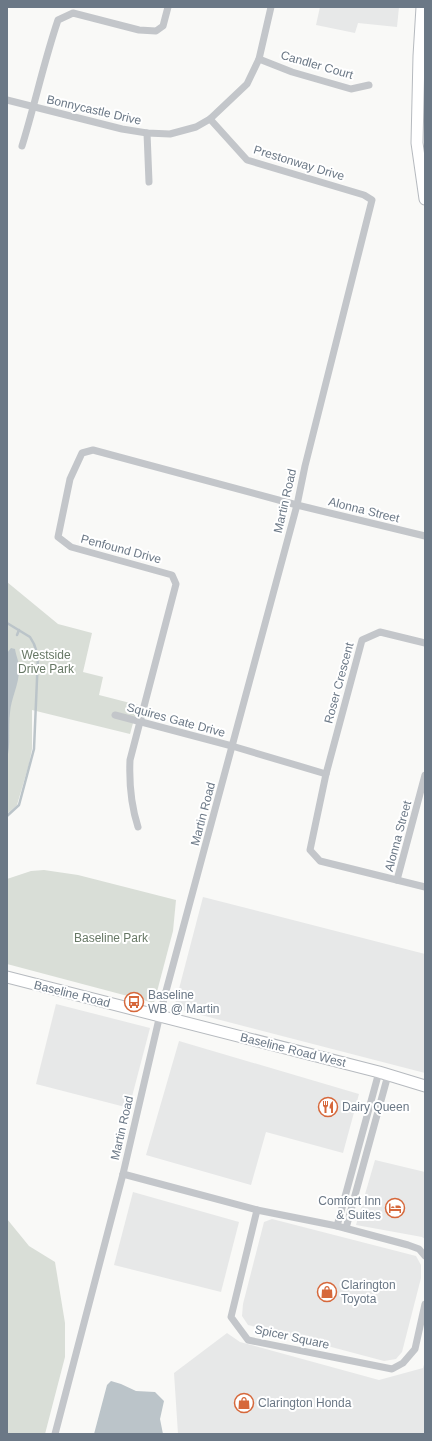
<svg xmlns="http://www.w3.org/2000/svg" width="432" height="1441" viewBox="0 0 432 1441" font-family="Helvetica,sans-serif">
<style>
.built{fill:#e7e8e8}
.green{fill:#d9ded7}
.water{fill:#bbc4c9}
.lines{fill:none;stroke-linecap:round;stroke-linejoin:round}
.stream{stroke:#bbc4c9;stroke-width:2.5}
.secondary-casing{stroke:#b6babf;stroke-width:13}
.street{stroke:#c3c6ca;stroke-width:7}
.secondary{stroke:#fff;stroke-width:11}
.labels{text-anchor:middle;stroke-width:4;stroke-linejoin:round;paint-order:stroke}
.street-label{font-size:12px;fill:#6b7886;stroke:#fff}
.park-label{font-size:12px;fill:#677865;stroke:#fff}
.poi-label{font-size:12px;fill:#6b7886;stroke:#fff;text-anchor:start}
</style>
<rect width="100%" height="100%" fill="#f9f9f7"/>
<g class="built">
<polygon points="320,7 399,7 397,27 358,23 355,33 316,25"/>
<polygon points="203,897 425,954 425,1073 174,1008"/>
<polygon points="56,1004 150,1028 129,1108 36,1084"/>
<polygon points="179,1041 359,1094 343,1153 266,1132 251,1185 146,1155"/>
<polygon points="375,1160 425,1172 425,1239 422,1237 356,1225"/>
<polygon points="133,1192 239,1222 221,1292 114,1265"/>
<polygon points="272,1219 416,1256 421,1265 421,1278 402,1352 396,1359 384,1361 248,1325 242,1316 243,1304 264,1222"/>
<polygon points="227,1333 240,1342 379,1380 423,1368 425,1361 425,1434 178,1434 174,1373"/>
</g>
<g class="green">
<polygon points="7,582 58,624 92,633 83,672 103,677 99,695 138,705 130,734 32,710 32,749 29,764 17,805 7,814"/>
<polygon points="44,870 78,875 176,900 173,931 154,1003 7,964 7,879 31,871"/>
<polygon points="7,1219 29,1246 55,1262 65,1323 65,1357 45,1434 7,1434"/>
</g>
<g class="water">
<path d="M11,648L15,649C16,656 20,664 19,670C19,685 11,698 10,713C8,729 11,744 7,759V653Z"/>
<polygon points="111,1381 121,1384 136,1391 155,1392 164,1401 160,1419 163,1434 94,1434 107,1385"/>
</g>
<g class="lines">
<g class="stream">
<polyline points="7,623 30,637 34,644 38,656 34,749 19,805 7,816"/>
<polyline points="17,635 19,630"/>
</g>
<g class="secondary-casing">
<g id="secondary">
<polyline points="422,7 419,56 417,143 425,199"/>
<polyline points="7,977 379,1072 425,1086"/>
</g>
</g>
<g class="street">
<polyline points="259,59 292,72 351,89 369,85"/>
<polyline points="7,100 122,129 147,133 170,134 196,127 210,119 247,84 259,59 271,7"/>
<polyline points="147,133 149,182"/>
<path d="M22,146C35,104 44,61 58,20L73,13L139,30L156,31L163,26L168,7"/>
<polyline points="425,643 380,632 362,640 326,774 310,850 320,861 425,887"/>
<polyline points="115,715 232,746 326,774"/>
<path d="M138,827C131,805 129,783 130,760L176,584L172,575L71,547L58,537L70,479L82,453L93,450L297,505L425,536"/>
<polyline points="397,880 425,775"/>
<polyline points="123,1174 257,1210"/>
<polyline points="337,1226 379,1072"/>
<polyline points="346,1228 388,1075"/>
<polyline points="425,1256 419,1249 408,1245 337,1226 257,1210 231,1317 248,1340 392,1369 403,1363 415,1349 425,1304"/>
<polyline points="55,1434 123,1174 162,1006 297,505 305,466 372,200 364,195 247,160 210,119"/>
</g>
<use href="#secondary" class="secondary"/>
</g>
<defs>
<g id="bus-ring" transform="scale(1)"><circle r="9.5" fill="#fff" stroke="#d6683b" stroke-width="1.5"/><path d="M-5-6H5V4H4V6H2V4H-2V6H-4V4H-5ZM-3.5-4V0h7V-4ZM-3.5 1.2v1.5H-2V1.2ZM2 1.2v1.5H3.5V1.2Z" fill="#d6683b"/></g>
<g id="restaurant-ring" transform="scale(1)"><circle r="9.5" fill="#fff" stroke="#d6683b" stroke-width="1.5"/><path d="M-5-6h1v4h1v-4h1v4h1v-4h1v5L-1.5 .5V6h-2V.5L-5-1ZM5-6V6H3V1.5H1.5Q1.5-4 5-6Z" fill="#d6683b"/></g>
<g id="hotel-ring" transform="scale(1)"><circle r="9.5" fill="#fff" stroke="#d6683b" stroke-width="1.5"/><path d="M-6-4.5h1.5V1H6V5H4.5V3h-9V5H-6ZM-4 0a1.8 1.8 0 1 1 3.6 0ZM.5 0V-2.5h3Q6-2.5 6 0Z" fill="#d6683b"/></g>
<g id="shop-ring" transform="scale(1)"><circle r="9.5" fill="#fff" stroke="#d6683b" stroke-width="1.5"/><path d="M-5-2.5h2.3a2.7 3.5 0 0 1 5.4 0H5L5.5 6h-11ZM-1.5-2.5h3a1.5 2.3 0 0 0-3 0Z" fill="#d6683b"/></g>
</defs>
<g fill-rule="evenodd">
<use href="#bus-ring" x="134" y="1002"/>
<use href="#restaurant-ring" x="328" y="1107"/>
<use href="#hotel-ring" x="395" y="1208"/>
<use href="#shop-ring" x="327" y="1292"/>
<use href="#shop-ring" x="244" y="1403"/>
</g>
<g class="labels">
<g class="street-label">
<text transform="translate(317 65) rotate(16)" y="4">Candler Court</text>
<text transform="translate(94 110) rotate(13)" y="4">Bonnycastle Drive</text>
<text transform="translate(299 163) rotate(17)" y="4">Prestonway Drive</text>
<text transform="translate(285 501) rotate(-77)" y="4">Martin Road</text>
<text transform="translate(364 510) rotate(14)" y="4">Alonna Street</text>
<text transform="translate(121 549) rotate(15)" y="4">Penfound Drive</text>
<text transform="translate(339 683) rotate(-75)" y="4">Roser Crescent</text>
<text transform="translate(176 720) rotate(15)" y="4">Squires Gate Drive</text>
<text transform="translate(203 814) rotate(-75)" y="4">Martin Road</text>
<text transform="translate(398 836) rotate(-75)" y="4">Alonna Street</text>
<text transform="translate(72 994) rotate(14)" y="4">Baseline Road</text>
<text transform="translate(293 1050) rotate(14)" y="4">Baseline Road West</text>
<text transform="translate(122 1128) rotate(-77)" y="4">Martin Road</text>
<text transform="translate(292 1337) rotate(12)" y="4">Spicer Square</text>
</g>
<g class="park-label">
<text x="46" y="659">Westside<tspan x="46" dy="14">Drive Park</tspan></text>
<text x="111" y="942">Baseline Park</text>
</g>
<g class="poi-label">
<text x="148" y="999">Baseline<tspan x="148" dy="14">WB @ Martin</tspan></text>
<text x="342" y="1111">Dairy Queen</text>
<text x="381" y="1205" text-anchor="end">Comfort Inn<tspan x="381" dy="14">&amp; Suites</tspan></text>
<text x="341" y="1289">Clarington<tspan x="341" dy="14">Toyota</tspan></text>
<text x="258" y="1407">Clarington Honda</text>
</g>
</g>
<rect width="432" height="1441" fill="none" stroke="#6b7886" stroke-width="16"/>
</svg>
